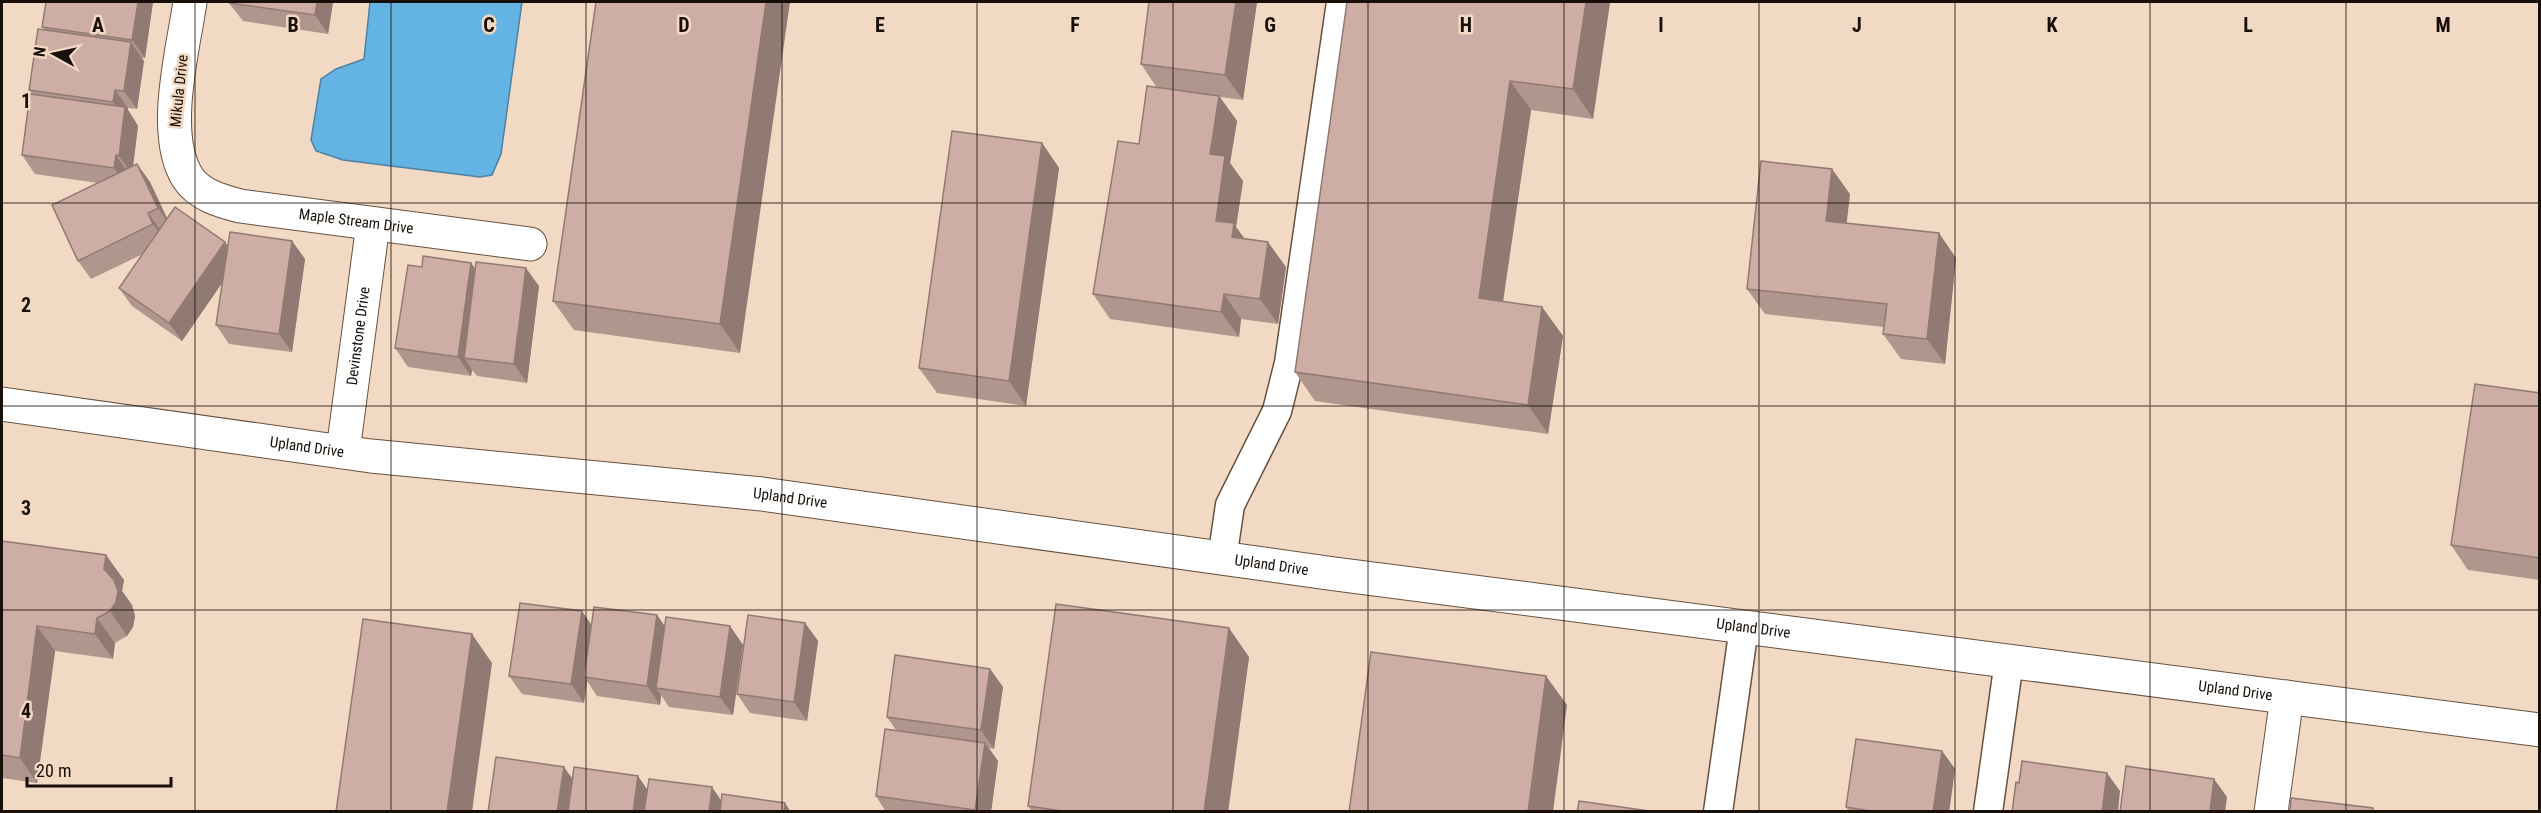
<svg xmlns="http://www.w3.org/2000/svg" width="2541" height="813" viewBox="0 0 2541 813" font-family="'Roboto Condensed',sans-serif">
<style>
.water{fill:#63b3e3;stroke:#4c82a1;stroke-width:1.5}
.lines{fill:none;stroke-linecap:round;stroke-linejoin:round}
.service-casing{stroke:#675240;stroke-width:31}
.minor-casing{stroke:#675240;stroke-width:35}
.tertiary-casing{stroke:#675240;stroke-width:35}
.service{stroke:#fff;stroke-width:28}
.minor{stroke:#fff;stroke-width:33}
.tertiary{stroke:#fff;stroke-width:33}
.wall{fill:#b1968d}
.shaded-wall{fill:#907a73}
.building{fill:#ceaea4;stroke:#907a73;stroke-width:1.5}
.grid{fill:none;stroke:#170f08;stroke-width:1.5;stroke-opacity:0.55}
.labels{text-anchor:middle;stroke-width:5;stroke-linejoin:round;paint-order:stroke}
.street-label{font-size:15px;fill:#170f08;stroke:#f2d9c4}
.grid-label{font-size:20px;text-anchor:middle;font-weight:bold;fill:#170f08;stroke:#f2d9c4;stroke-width:5;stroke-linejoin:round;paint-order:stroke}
</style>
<rect width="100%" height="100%" fill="#f2d9c4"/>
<polygon class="water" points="370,2 522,2 501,154 492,175 480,177 343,160 316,151 311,140 321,79 336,69 364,59"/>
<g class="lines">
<g class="service-casing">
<g id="service">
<polyline points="1222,559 1230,505 1277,411 1289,363 1341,2"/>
<polyline points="1718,812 1744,627"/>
<polyline points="1988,812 2009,661"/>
</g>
</g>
<g class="minor-casing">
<g id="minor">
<path id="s1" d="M190,2C183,50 160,135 188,178C199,195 221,201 240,206L530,244"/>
<path id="s2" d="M343,451L373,224"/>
<polyline points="2271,812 2287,697"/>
</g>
</g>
<g class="tertiary-casing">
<g id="tertiary">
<path id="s3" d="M2,404L371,456L762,494L1335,574L2540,730"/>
</g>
</g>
<use href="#service" class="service"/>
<use href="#minor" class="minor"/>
<use href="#tertiary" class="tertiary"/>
</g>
<g class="wall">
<polygon points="153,2 145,58 141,58 144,61 137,109 128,108 128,110 138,126 133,166 137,164 150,182 167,218 228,245 292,241 305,259 292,352 229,344 216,325 222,283 182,341 132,306 119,288 143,254 91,279 78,261 98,183 35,174 22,155 32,94 29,90 44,29 42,27"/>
<polygon points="228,2 333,2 328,34 243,21"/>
<polygon points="596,2 740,353 574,330 553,301"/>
<polygon points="1257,2 1243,100 1220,97 1237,121 1230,163 1243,181 1236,227 1245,239 1286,267 1278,324 1241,319 1239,337 1110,319 1093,294 1139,144 1157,88 1141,64"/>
<polygon points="1347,2 1610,2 1593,119 1531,110 1503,302 1542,307 1563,336 1548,434 1315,401 1295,372"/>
<polygon points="1042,143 1059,168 1026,406 937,393 919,368"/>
<polygon points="1850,194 1846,223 1956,258 1945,364 1901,359 1883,334 1884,327 1765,314 1747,289"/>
<polygon points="471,263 475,269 539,286 527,383 477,376 472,370 471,376 408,367 395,348 422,267"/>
<polygon points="2540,393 2540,580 2468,570 2451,545"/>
<polygon points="2,541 124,580 122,591 132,605 135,616 133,627 127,636 115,643 113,659 55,651 37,783 2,778"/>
<polygon points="657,615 665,627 730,626 743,645 733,715 669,707 661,695 660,705 597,696 587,681 584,703 522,694 509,676 592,626"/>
<polygon points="805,623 818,641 807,721 750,713 737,694"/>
<polygon points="1249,657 1228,812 1032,812 1028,806"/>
<polygon points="990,669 1003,687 994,749 989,748 998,761 991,812 886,812 876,796 896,730 887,717"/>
<polygon points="1942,751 1955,769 1949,812 1849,812 1846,807"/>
</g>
<g class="shaded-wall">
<polygon points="138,2 153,2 145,58 132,40"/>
<polygon points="317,2 333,2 328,34 315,15"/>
<polygon points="766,2 790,2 740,353 720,324"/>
<polygon points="1236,2 1257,2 1243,100 1225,75"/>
<polygon points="1586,2 1610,2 1593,119 1573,89"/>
<polygon points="131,42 144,61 137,109 124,91"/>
<polygon points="1510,81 1531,110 1499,328 1479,298"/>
<polygon points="115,90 128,108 128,110 138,126 132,174 119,156 124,117 113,102"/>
<polygon points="1219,96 1237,121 1230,163 1243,181 1236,227 1251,248 1249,262 1216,221 1210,154"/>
<polygon points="1042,143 1059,168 1026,406 1009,381"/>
<polygon points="116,155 129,174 127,187 114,168"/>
<polygon points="137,164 150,182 171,227 158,208"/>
<polygon points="1832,169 1850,194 1844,246 1826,221"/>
<polygon points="148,213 161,231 166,242 153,224"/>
<polygon points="1939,233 1956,258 1945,364 1927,339"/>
<polygon points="292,241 305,259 292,352 279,334"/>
<polygon points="225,242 238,260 182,341 169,323"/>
<polygon points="1268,242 1286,267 1278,324 1260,299"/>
<polygon points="471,263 484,281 464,358 472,370 471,376 458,357"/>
<polygon points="526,268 539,286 527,383 514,364"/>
<polygon points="1224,294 1241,319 1239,337 1221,312"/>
<polygon points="1542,307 1563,336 1548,434 1528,405"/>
<polygon points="106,555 124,580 122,591 132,605 135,616 133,627 127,636 110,611 104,569"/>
<polygon points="582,611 595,630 584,677 587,681 584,703 571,684"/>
<polygon points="657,615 670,634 656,688 661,695 660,705 647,686"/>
<polygon points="97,618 115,643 113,659 95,634"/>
<polygon points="805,623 818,641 807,721 794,702"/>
<polygon points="37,626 55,651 37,783 20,758"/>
<polygon points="730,626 743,645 733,715 720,697"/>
<polygon points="1229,628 1249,657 1228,812 1204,812"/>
<polygon points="472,634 492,663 472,812 447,812"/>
<polygon points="990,669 1003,687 994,749 981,730"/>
<polygon points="1546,676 1567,705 1553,812 1528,812"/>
<polygon points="985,743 998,761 991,812 976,812 975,810"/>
<polygon points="1942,751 1955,769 1949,812 1933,812"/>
<polygon points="564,767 577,785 573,812 557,812"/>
<polygon points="2107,773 2120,791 2118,812 2102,812"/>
<polygon points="638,776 651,795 649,812 633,812"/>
<polygon points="2214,779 2227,797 2225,812 2210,812"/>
<polygon points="712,787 725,806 724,812 709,812"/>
<polygon points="785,803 791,812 784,812"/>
</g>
<g class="building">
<polygon points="46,2 138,2 132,40 42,27"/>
<polygon points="230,2 317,2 315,15 230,3"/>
<polygon points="596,2 766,2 720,324 553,301"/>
<polygon points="1149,2 1236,2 1225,75 1141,64"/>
<polygon points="1347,2 1586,2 1573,89 1510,81 1479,298 1542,307 1528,405 1295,372"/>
<polygon points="38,29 131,42 124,91 115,90 113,102 29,90"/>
<polygon points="1147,86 1219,96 1210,154 1225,156 1216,221 1234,223 1232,237 1268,242 1260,299 1224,294 1221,312 1093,294 1118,141 1139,144"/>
<polygon points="30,94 125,107 119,156 116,155 114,168 22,155"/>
<polygon points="952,131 1042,143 1009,381 919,368"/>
<polygon points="1761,161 1832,169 1826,221 1939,233 1927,339 1883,334 1887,304 1747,289"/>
<polygon points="137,164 158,208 148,213 153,224 78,261 52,205"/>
<polygon points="175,207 225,242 169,323 119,288"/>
<polygon points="230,232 292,241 279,334 216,325"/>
<polygon points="423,256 471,263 458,357 395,348 408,265 422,267"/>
<polygon points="476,262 526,268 514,364 464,358"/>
<polygon points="2475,384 2540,393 2540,558 2451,545"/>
<polygon points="2,541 106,555 104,569 114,580 118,591 116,602 110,611 97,618 95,634 37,626 20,758 2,755"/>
<polygon points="520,603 582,611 571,684 509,676"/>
<polygon points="1056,604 1229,628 1204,812 1069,812 1028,806"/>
<polygon points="594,607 657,615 647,686 584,677"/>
<polygon points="748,615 805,623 794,702 737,694"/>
<polygon points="666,617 730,626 720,697 656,688"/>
<polygon points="363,619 472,634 447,812 336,812"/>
<polygon points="1371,652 1546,676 1528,812 1349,812"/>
<polygon points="895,655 990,669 981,730 887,717"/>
<polygon points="885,729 985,743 975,810 876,796"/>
<polygon points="1856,739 1942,751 1933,812 1876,812 1846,807"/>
<polygon points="496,757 564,767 557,812 488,812"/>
<polygon points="2022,761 2107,773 2102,812 2012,812 2016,782 2019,783"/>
<polygon points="2126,766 2214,779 2210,812 2120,812"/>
<polygon points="574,767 638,776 633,812 568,812"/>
<polygon points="649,779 712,787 709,812 644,812"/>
<polygon points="722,794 785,803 784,812 720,812"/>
<polygon points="2291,798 2373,808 2373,812 2290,812"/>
<polygon points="1579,801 1656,812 1577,812"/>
</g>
<path class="grid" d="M195,2V812M391,2V812M586,2V812M782,2V812M977,2V812M1173,2V812M1368,2V812M1564,2V812M1759,2V812M1955,2V812M2150,2V812M2346,2V812M2,203H2540M2,406H2540M2,610H2540"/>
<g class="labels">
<g class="street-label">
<text transform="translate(179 91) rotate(-84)" y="5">Mikula Drive</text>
<text dy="5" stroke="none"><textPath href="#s1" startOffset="357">Maple Stream Drive</textPath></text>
<text dy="5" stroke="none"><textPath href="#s2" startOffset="116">Devinstone Drive</textPath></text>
<text dy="5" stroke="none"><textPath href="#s3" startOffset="308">Upland Drive</textPath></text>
<text dy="5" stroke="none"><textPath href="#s3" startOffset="794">Upland Drive</textPath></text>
<text dy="5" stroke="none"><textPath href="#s3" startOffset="1280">Upland Drive</textPath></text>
<text dy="5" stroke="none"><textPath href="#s3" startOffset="1766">Upland Drive</textPath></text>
<text dy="5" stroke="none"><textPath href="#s3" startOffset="2252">Upland Drive</textPath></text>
</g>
</g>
<g class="grid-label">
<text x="98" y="32">A</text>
<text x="293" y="32">B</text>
<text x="489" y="32">C</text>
<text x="684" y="32">D</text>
<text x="880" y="32">E</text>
<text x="1075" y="32">F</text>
<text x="1270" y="32">G</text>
<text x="1466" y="32">H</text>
<text x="1661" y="32">I</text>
<text x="1857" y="32">J</text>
<text x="2052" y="32">K</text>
<text x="2248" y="32">L</text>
<text x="2443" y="32">M</text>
<text x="26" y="108">1</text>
<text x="26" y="312">2</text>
<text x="26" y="515">3</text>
<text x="26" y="718">4</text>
</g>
<rect width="2541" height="813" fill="none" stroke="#170f08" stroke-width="6"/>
<g transform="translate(54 54) rotate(278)" stroke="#f2d9c4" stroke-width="4.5" paint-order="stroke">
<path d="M0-4.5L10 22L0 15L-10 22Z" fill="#170f08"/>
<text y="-9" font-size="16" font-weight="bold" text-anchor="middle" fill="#170f08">N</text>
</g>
<path d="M27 777v9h144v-9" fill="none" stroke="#170f08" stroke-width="3"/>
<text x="36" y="777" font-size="18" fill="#170f08" stroke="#f2d9c4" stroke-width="4.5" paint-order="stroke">20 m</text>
</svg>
